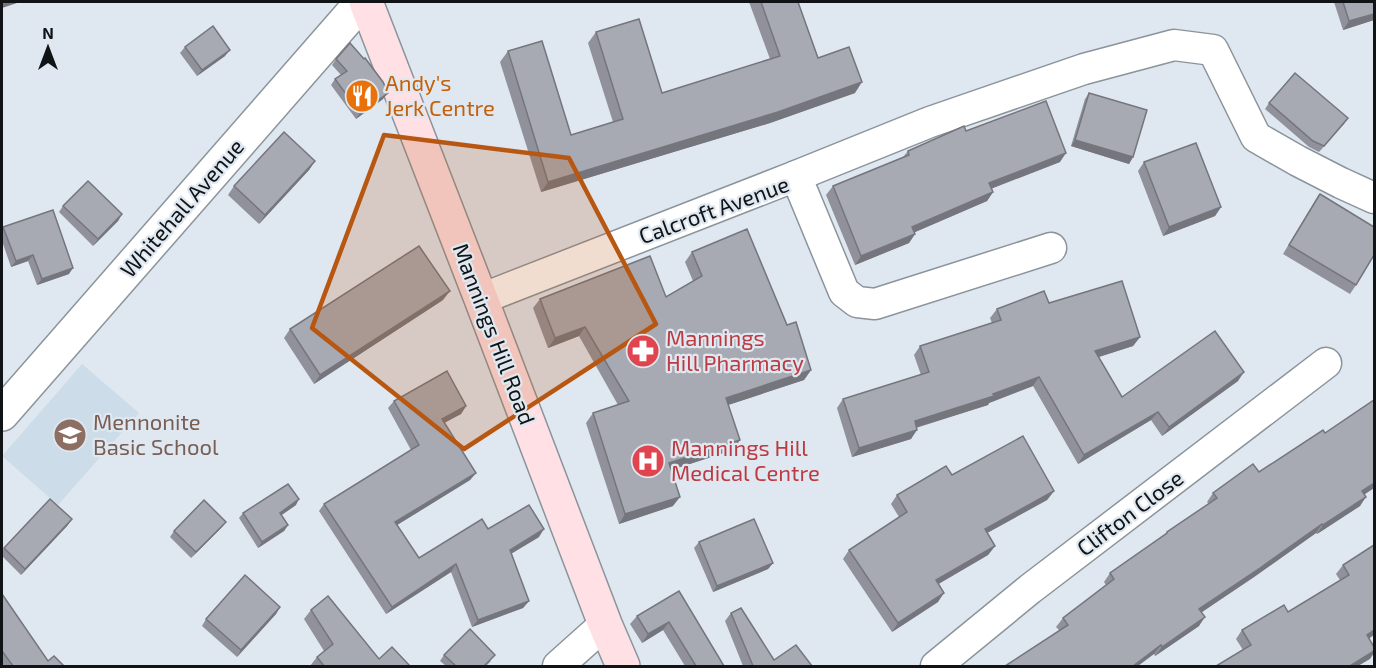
<svg xmlns="http://www.w3.org/2000/svg" width="1376" height="668" viewBox="0 0 1376 668" font-family="'Exo 2',sans-serif">
<style>
.built{fill:#ccdde9}
.lines{fill:none;stroke-linecap:round;stroke-linejoin:round}
.minor-casing{stroke:#8b949b;stroke-width:33}
.tertiary-casing{stroke:#8b949b;stroke-width:36}
.secondary-casing{stroke:#8b949b;stroke-width:36}
.minor{stroke:#fff;stroke-width:30}
.tertiary{stroke:#fff;stroke-width:33}
.secondary{stroke:#ffe1e5;stroke-width:33}
.wall{fill:#90919a}
.shaded-wall{fill:#75767d}
.building{fill:#a7a9b3;stroke:#75767d;stroke-width:1.5}
.marked{fill:#b75712;fill-opacity:0.2;stroke:#b75712;stroke-width:4.5;stroke-linejoin:round}
.labels{text-anchor:middle;stroke-width:4.5;stroke-linejoin:round;paint-order:stroke}
.food-label{font-size:22px;fill:#c56008;stroke:#dfe8f0;text-anchor:start}
.street-label{font-size:22px;fill:#101416;stroke:#dfe8f0}
.health-label{font-size:22px;fill:#be3a42;stroke:#dfe8f0;text-anchor:start}
.education-label{font-size:22px;fill:#785e54;stroke:#dfe8f0;text-anchor:start}
</style>
<rect width="100%" height="100%" fill="#dfe8f0"/>
<polygon class="built" points="82,364 139,413 58,505 2,456"/>
<g class="lines">
<g class="minor-casing">
<g id="minor">
<polyline points="796,176 930,122 1084,69 1174,45 1213,50 1256,137 1298,161 1341,183 1374,198"/>
<polyline points="481,299 796,176 844,292 857,302 875,304 1051,248"/>
<polyline points="558,666 605,624"/>
<polyline points="936,666 1030,589 1326,363"/>
</g>
</g>
<g class="tertiary-casing">
<polyline id="tertiary" points="2,414 362,2"/>
</g>
<g class="secondary-casing">
<polyline id="secondary" points="366,2 481,299 605,624 623,666"/>
</g>
<use href="#minor" class="minor"/>
<use href="#tertiary" class="tertiary"/>
<use href="#secondary" class="secondary"/>
</g>
<g class="wall">
<polygon points="749,2 798,2 818,58 855,93 770,123 541,192 500,62 508,51 571,135 613,122 588,43 596,32 662,93 770,59"/>
<polygon points="1334,2 1374,2 1374,20 1343,30"/>
<polygon points="185,47 225,56 197,76 180,53"/>
<polygon points="336,59 383,99 356,119 331,85 335,79 341,75 332,65"/>
<polygon points="1089,93 1133,157 1129,164 1071,146 1085,99"/>
<polygon points="1269,103 1348,118 1319,152 1309,147 1265,109"/>
<polygon points="966,131 1060,162 992,188 993,192 987,201 915,232 915,234 909,243 855,265 826,195 833,186 903,157 908,151"/>
<polygon points="315,161 309,170 259,224 228,195 234,186"/>
<polygon points="1144,162 1221,207 1215,216 1163,236 1138,171"/>
<polygon points="1319,194 1356,285 1350,294 1283,254"/>
<polygon points="63,206 122,214 118,221 93,246 59,212"/>
<polygon points="3,227 69,274 37,285 28,261 11,267 2,241 2,230"/>
<polygon points="692,252 787,325 811,370 804,380 728,405 733,450 671,470 673,506 619,524 586,423 593,413 618,405 579,336 548,348 533,308 540,299 666,297 693,281 685,262"/>
<polygon points="443,300 314,384 284,338 290,329"/>
<polygon points="1049,303 1140,337 1133,346 1099,357 1122,397 1238,381 1162,436 1151,420 1078,464 1033,386 989,403 988,405 916,428 911,439 852,457 837,408 843,399 921,375 914,355 920,346 992,323 990,318 997,309"/>
<polygon points="394,401 466,406 461,414 444,422 476,473 470,480 397,525 419,558 488,529 539,537 511,554 529,601 523,608 472,627 451,572 386,614 319,511 324,504 411,450 388,408"/>
<polygon points="1259,472 1374,488 1365,494 1360,506 1317,534 1316,533 1254,577 1202,612 1199,626 1155,656 1154,654 1060,631 1056,627 1063,618 1106,585 1104,582 1110,573 1164,536 1167,532 1209,504 1207,502 1213,493"/>
<polygon points="952,475 1054,491 1047,500 987,533 995,546 988,555 938,584 938,602 892,632 843,559 849,550 899,517 891,504 897,495"/>
<polygon points="296,505 281,515 288,525 284,531 258,548 239,518 243,513"/>
<polygon points="72,519 67,526 21,575 2,556 2,551 4,548"/>
<polygon points="226,522 221,528 191,558 170,537 174,531"/>
<polygon points="699,542 773,563 768,569 713,592 694,548"/>
<polygon points="1374,545 1369,639 1370,659 1243,650 1236,639 1242,630 1288,612 1340,580 1336,574 1343,565"/>
<polygon points="679,591 724,666 685,666 663,630 642,643 630,624 637,616"/>
<polygon points="2,594 48,661 64,666 4,666 2,663"/>
<polygon points="280,607 276,614 237,657 202,626 206,619"/>
<polygon points="311,610 379,659 410,666 310,666 317,657 324,651 304,619"/>
<polygon points="731,613 774,660 812,666 743,666 725,621"/>
<polygon points="444,655 491,661 486,666 446,666 440,661"/>
</g>
<g class="shaded-wall">
<polygon points="7,2 20,2 2,8 2,3"/>
<polygon points="1374,14 1374,20 1343,30 1349,21"/>
<polygon points="230,50 225,56 197,76 202,70"/>
<polygon points="862,82 855,93 770,123 541,192 548,182"/>
<polygon points="388,93 383,99 356,119 360,113"/>
<polygon points="1348,118 1344,124 1319,152 1324,146"/>
<polygon points="1075,140 1133,157 1129,164 1071,146"/>
<polygon points="1066,153 1060,162 983,192 989,183"/>
<polygon points="315,161 309,170 259,224 265,215"/>
<polygon points="993,192 987,201 906,236 912,227"/>
<polygon points="1221,207 1215,216 1163,236 1169,227"/>
<polygon points="122,214 118,221 93,246 98,239"/>
<polygon points="915,234 909,243 855,265 861,256"/>
<polygon points="33,255 28,261 11,267 16,261"/>
<polygon points="73,268 69,274 37,285 42,279"/>
<polygon points="450,291 443,300 314,384 320,375"/>
<polygon points="585,327 579,336 548,348 555,338"/>
<polygon points="1140,337 1133,346 1089,360 1095,351"/>
<polygon points="811,370 804,380 719,408 726,398"/>
<polygon points="1244,372 1238,381 1162,436 1169,427"/>
<polygon points="1039,377 1033,386 989,403 988,405 908,430 915,421 993,394"/>
<polygon points="466,406 461,414 437,427 442,419"/>
<polygon points="1158,412 1151,420 1078,464 1084,455"/>
<polygon points="917,430 911,439 852,457 859,448"/>
<polygon points="740,440 733,450 662,473 669,463"/>
<polygon points="476,473 470,480 389,530 395,522"/>
<polygon points="1374,483 1374,488 1356,500 1362,491"/>
<polygon points="1054,491 1047,500 978,538 985,529"/>
<polygon points="680,497 673,506 619,524 625,514"/>
<polygon points="1366,497 1360,506 1317,534 1323,525"/>
<polygon points="299,499 296,505 276,519 280,513"/>
<polygon points="72,519 67,526 21,575 25,569"/>
<polygon points="226,522 221,528 191,558 196,552"/>
<polygon points="1322,524 1316,533 1254,577 1193,618 1199,609"/>
<polygon points="288,525 284,531 258,548 262,542"/>
<polygon points="544,529 539,537 504,558 510,550"/>
<polygon points="995,546 988,555 930,589 936,580"/>
<polygon points="773,563 768,569 713,592 717,586"/>
<polygon points="456,564 451,572 386,614 392,607"/>
<polygon points="944,593 938,602 892,632 898,623"/>
<polygon points="529,601 523,608 472,627 478,620"/>
<polygon points="280,607 276,614 237,657 241,650"/>
<polygon points="1205,617 1199,626 1155,656 1162,647"/>
<polygon points="669,622 663,630 642,643 648,634"/>
<polygon points="1374,630 1374,635 1361,644 1367,635"/>
<polygon points="1161,645 1154,654 1138,666 1133,666"/>
<polygon points="1374,651 1374,653 1370,659 1358,666 1350,666"/>
</g>
<g class="building">
<polygon points="761,2 798,2 818,58 849,47 862,82 778,112 548,182 508,51 542,41 571,135 623,119 596,32 639,19 662,93 780,56"/>
<polygon points="1343,2 1374,2 1374,14 1349,21"/>
<polygon points="213,26 230,50 202,70 185,47"/>
<polygon points="350,43 364,59 365,58 383,82 388,93 360,113 335,79 347,71 336,59"/>
<polygon points="1295,73 1348,118 1324,146 1313,141 1269,103"/>
<polygon points="1089,93 1147,110 1133,157 1075,140"/>
<polygon points="1046,101 1066,153 989,183 993,192 912,227 915,234 861,256 833,186 909,155 908,151 964,126 966,131"/>
<polygon points="284,132 315,161 265,215 234,186"/>
<polygon points="1196,143 1221,207 1169,227 1144,162"/>
<polygon points="88,181 122,214 98,239 63,206"/>
<polygon points="1320,194 1374,227 1374,255 1356,285 1289,245"/>
<polygon points="53,210 73,268 42,279 33,255 16,261 3,227"/>
<polygon points="747,229 787,325 796,322 811,370 726,398 740,440 669,463 680,497 625,514 593,413 629,401 585,327 555,338 540,299 650,256 666,297 702,276 692,252"/>
<polygon points="419,246 450,291 320,375 290,329"/>
<polygon points="1122,281 1140,337 1095,351 1122,397 1215,331 1244,372 1169,427 1158,412 1084,455 1039,377 993,394 994,396 915,421 917,430 859,448 843,399 929,372 920,346 1001,320 997,309 1044,291 1049,303"/>
<polygon points="447,371 466,406 442,419 476,473 395,522 419,558 482,519 488,529 529,505 544,529 510,550 529,601 478,620 456,564 392,607 324,504 419,445 394,401"/>
<polygon points="1374,400 1374,483 1362,491 1366,497 1323,525 1322,524 1260,568 1199,609 1205,617 1162,647 1161,645 1133,666 1005,666 1068,625 1063,618 1114,579 1110,573 1167,533 1167,532 1217,498 1213,493 1253,464 1259,472 1323,430 1325,433"/>
<polygon points="1023,436 1054,491 985,529 995,546 936,580 944,593 898,623 849,550 907,512 897,495 946,466 952,475"/>
<polygon points="288,484 299,499 280,513 288,525 262,542 243,513"/>
<polygon points="50,499 72,519 25,569 4,548"/>
<polygon points="204,500 226,522 196,552 174,531"/>
<polygon points="754,519 773,563 717,586 699,542"/>
<polygon points="1374,545 1374,630 1367,635 1374,647 1374,651 1350,666 1216,666 1251,645 1242,630 1284,605 1288,612 1349,575 1343,565"/>
<polygon points="245,575 280,607 241,650 206,619"/>
<polygon points="679,591 724,666 696,666 669,622 648,634 637,616"/>
<polygon points="2,594 48,661 54,656 64,666 13,666 2,651"/>
<polygon points="328,596 379,659 392,647 410,666 324,666 317,657 333,644 311,610"/>
<polygon points="741,608 774,660 796,645 812,666 753,666 731,613"/>
<polygon points="470,629 495,655 484,666 456,666 444,655"/>
</g>
<path class="marked" d="M384,135L569,158L656,324L464,449L312,328Z"/>
<defs>
<g id="restaurant-disc" transform="scale(1.725)"><circle r="9.5" fill="#e8710a" stroke="#dfe8f0"/><path d="M-5-6h1v4h1v-4h1v4h1v-4h1v5L-1.5 .5V6h-2V.5L-5-1ZM5-6V6H3V1.5H1.5Q1.5-4 5-6Z" fill="#fff"/></g>
<g id="pharmacy-disc" transform="scale(1.725)"><circle r="9.5" fill="#e0444e" stroke="#dfe8f0"/><path d="M-2-6h4v4h4v4h-4v4h-4v-4h-4v-4h4Z" fill="#fff"/></g>
<g id="school-disc" transform="scale(1.725)"><circle r="9.5" fill="#8d6e63" stroke="#dfe8f0"/><path d="M0-5L7-2L0 1L-7-2ZM-4 1L0 2.5L4 1V4Q0 6-4 4Z" fill="#fff"/></g>
<g id="hospital-disc" transform="scale(1.725)"><circle r="9.5" fill="#e0444e" stroke="#dfe8f0"/><path d="M-5-5h3v3.5h4V-5h3V5h-3V1.5h-4V5h-3Z" fill="#fff"/></g>
</defs>
<g fill-rule="evenodd">
<use href="#restaurant-disc" x="362" y="96"/>
<use href="#pharmacy-disc" x="643" y="351"/>
<use href="#school-disc" x="70" y="435"/>
<use href="#hospital-disc" x="648" y="461"/>
</g>
<g class="labels">
<g class="food-label">
<text x="385" y="91">Andy's<tspan x="385" dy="25">Jerk Centre</tspan></text>
</g>
<g class="street-label">
<text transform="translate(182 208) rotate(-49)" y="8">Whitehall Avenue</text>
<text transform="translate(714 210) rotate(-20)" y="8">Calcroft Avenue</text>
<text transform="translate(494 334) rotate(69)" y="8">Mannings Hill Road</text>
<text transform="translate(1130 513) rotate(-37)" y="8">Clifton Close</text>
</g>
<g class="health-label">
<text x="666" y="346">Mannings<tspan x="666" dy="25">Hill Pharmacy</tspan></text>
<text x="671" y="456">Mannings Hill<tspan x="671" dy="25">Medical Centre</tspan></text>
</g>
<g class="education-label">
<text x="93" y="430">Mennonite<tspan x="93" dy="25">Basic School</tspan></text>
</g>
</g>
<rect width="1376" height="668" fill="none" stroke="#101416" stroke-width="6"/>
<g transform="translate(48 48)" stroke="#dfe8f0" stroke-width="4.5" paint-order="stroke">
<path d="M0-4.5L10 22L0 15L-10 22Z" fill="#101416"/>
<text y="-9" font-size="16" font-weight="bold" text-anchor="middle" fill="#101416">N</text>
</g>
</svg>
